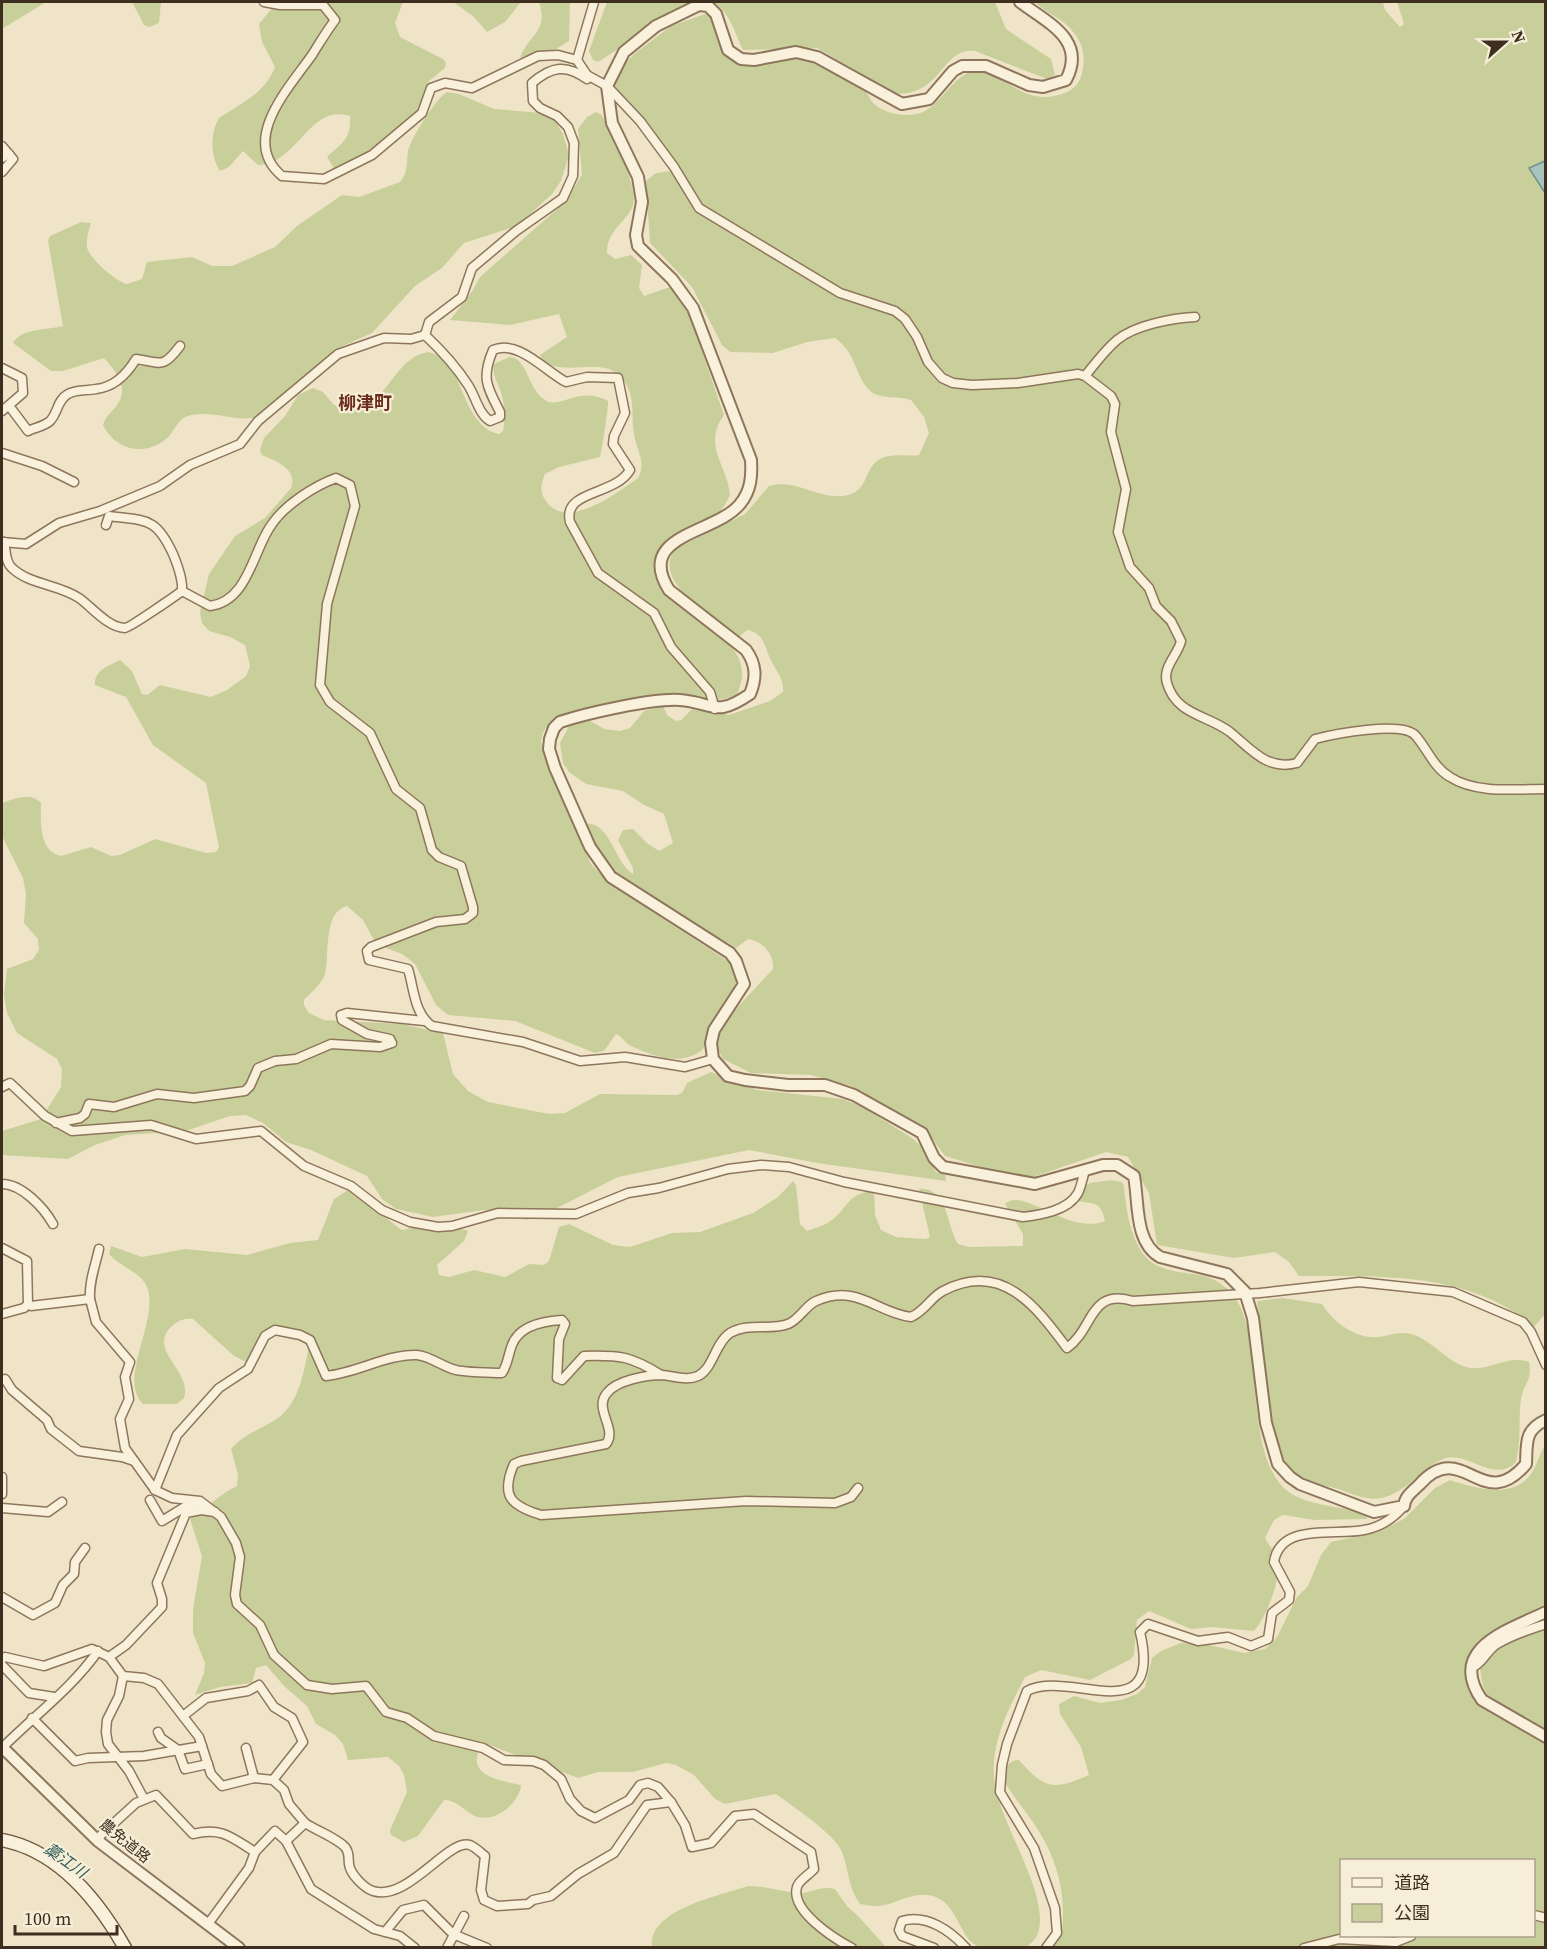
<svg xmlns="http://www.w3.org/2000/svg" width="1547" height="1949" viewBox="0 0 1547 1949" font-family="'Source Serif 4','Noto Sans JP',serif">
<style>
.green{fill:#c9cf9b;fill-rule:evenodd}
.water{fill:#a9c4bc;stroke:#6f938a;stroke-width:1.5}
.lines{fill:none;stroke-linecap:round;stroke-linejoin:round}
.minor-casing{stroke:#8d765c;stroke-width:11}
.tertiary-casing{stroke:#8d765c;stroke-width:14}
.secondary-casing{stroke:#6f573f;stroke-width:15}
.minor{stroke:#faf1dc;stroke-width:8}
.tertiary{stroke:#faf1dc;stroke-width:10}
.secondary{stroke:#faf1dc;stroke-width:12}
.labels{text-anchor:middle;stroke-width:4.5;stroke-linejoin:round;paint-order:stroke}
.street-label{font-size:15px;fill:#3d2e20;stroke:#f7eed8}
.water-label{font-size:16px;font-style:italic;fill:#2f5d5a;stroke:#f7eed8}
.quarter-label{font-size:18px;font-weight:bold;fill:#6b2e1e;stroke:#f7eed8}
</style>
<rect width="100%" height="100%" fill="#f0e4c8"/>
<g class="green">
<polygon points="2,2 46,2 2,29"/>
<polygon points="132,2 161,2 159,23 149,27 144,25"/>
<path d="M277,2H403L395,23L400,37L443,59L446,63L445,68L429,81L416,113L377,150L335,170L327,157C343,142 351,139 350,116C309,103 299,163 258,165L243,151L229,167L220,171C210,156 210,133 219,118C242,103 265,93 275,67L262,42L259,24Z"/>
<polygon points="453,2 521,2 505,22 487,32 473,16"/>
<path d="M539,2H570L569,41L556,49L520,58C529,33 549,33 539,2Z"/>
<polygon points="607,2 692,2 598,62 593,60 589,51"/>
<path d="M713,2H995L1006,29L1051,59L1055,75L1047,79L975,51C942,47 943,94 897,94L817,48L743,50C735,33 729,11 713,2Z"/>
<path d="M1035,2H1383L1385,10L1400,27L1404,24L1397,2H1545V161L1530,168L1546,193V1313L1534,1327C1471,1271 1378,1276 1299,1276L1289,1262L1275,1252L1234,1258L1157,1245L1149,1193L1128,1157L1106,1152L1033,1177L996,1172L945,1156L922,1125L850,1086L811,1075L751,1073L723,1059L718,1050V1033L730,1015L773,969C774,953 763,942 748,939L736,948L619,877L590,839L584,824C610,819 614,863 633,874V868L618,840L623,830L633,829L647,843L659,851L673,843L664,814L644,805L623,791L586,784L569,772L563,763L560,743L569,726L589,720L604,729L620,731L630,728L644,711L663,706L667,715L676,721L681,720L693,708L729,715L770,701L783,692C784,680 778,674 773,664C764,650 767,634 747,630L740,636C717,619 650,583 675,549L745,514L769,486C797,478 821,502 848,495C868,490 864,471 877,461C889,452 906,457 919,455L929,433L924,417L911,400C900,396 882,399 873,393C854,379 859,355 835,338L807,342L773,353L730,352L722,345L692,287L650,243L646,181L656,173L671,171L672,165L613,91L623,66L634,54L671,26L705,14L714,19L734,61C761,73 792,51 820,62C834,69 855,80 866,92C869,95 870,100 873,103C883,113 903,117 916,114C940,110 950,76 974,71C1000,65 1022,112 1067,92C1078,87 1082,78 1083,67C1085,54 1082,43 1074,33C1065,19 1046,14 1035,2Z"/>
<path d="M447,92L459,94L494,109L542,113L555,121L563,134L569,155L561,181L552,194L517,226L464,243L442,268L415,286L372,333L334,350L261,416C238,424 212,409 188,416C177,419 174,433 166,439C144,457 115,450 103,425C105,418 109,414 114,409C131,389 118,374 104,358L63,371H51L13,343C21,328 48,330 63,326L48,241L50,236L81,222L91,223C89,230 86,239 87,247C88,257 116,282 127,284L142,279L147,262L192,257L212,266H232L275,247L297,226L342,195L359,197L400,182C409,171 406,163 408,151C411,138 436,98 447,92Z"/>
<path d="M596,112L602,115C611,135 643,191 631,210C621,226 607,232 607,253L615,259L631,255L642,265L639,288L644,296L670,287L686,305L724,415C702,446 727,464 730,495C726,503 722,511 714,517C697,528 661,537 656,558C642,616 769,627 737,694C716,705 704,697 683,694C659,691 569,708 551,723C544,729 542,733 541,742L591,864L611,885L734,965L739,985L702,1050C681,1067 653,1056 631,1046C625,1043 623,1037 616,1034L604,1051L595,1053L515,1021L448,1015L436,1005L415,964L402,954L376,944L363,920L347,906C322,912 330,957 325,974C322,984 311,992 304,1000V1005L309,1013L324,1020L402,1024L443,1033L453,1074L468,1091L488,1102L549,1114L565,1113L600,1094L677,1095L682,1093L687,1083L711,1072L757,1090L843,1099L864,1108L912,1138L924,1149L936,1172L945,1175L946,1181L817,1163L749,1150L618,1177L551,1211L526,1220L484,1210L433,1217L396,1209L382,1199L367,1176L311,1150L286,1142L263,1123L246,1115L230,1116L186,1131L125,1135L95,1145L68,1159L2,1155V1131L41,1119L61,1087L62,1069L57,1059L17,1033L7,1013L4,995L7,969L33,959L39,950L38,939L24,923L26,894L23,878L2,836V803C14,799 30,791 41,803C41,822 38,850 61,856L91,847L111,856L120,855L155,839L206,853L216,852L219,847L206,783L153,745L126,697L95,685C94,670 109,666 120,660L132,671L142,694L147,695L160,685L211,697L227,690L246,676L250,666L245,645L230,637L209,631L202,623L200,612L209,574L235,536L265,518L291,488C298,469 276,461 262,455L260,450L264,438L285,416L298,395L313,388L323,392L334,405C341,406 350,409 357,408C388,403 395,356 429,352C434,354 442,356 446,360C463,381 468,428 499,434L503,431C505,419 505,408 502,396C500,386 491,375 494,364L509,357L515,358C529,367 529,389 545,400C560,410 579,385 608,401C609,405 602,450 600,457L559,467L545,474C541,484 539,492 546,501C567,532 618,492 638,478C647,463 636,449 634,434C631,418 635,398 626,384C623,379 614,371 609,369C589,362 550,377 540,355L567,337L559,314L510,325L450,320L471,293L480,277L564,203L582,175L578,129L587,117Z"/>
<path d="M1111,1180L1122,1182L1124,1186C1126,1210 1132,1255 1158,1266C1188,1279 1211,1266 1235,1298C1266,1339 1241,1463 1292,1494C1309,1505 1346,1508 1367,1513V1519L1315,1520L1283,1515L1274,1520L1265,1538C1269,1546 1278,1555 1278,1564C1280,1582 1266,1618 1254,1631L1212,1627L1191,1629L1149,1611L1137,1620L1134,1655L1131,1659L1090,1680L1041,1670L1025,1677C1009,1709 992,1738 994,1776C996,1820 1051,1893 1038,1933C1036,1939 1031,1943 1027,1947C1013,1947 994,1949 981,1947C959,1942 960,1907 936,1897C915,1889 898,1904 878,1906C872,1906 866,1905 860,1904C848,1888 849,1870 842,1852C835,1834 792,1806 776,1794L725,1804L715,1799L694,1775L676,1765L666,1763L633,1772H598L578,1778L489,1745L481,1747C464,1776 503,1781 521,1785C520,1802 497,1822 478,1817C465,1813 460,1801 444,1800L418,1836L404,1842L391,1835L390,1830L407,1792L404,1775L399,1766L388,1757L348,1760L343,1744L335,1735L316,1724L307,1706L284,1686L266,1665L256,1668L252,1683L220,1687L195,1695L204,1673L205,1663L193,1633V1609L202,1556L190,1519C207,1509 219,1494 237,1486L238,1474L231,1449C243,1434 262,1429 278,1418C301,1401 304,1368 310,1342L277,1328L248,1363L234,1356L193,1319C185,1318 179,1320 172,1326C146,1350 193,1371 184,1398L177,1404H143C117,1379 160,1319 147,1287C142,1273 119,1266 109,1254L111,1246L142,1257L185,1249L247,1255L290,1243L318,1240L334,1199L348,1190C369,1199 383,1217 402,1230L443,1222L468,1231L464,1241L437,1265L439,1275L449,1277L474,1270L505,1277L529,1264L544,1265L549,1261L559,1227L569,1224L613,1245L630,1247L672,1233L700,1232L753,1213L778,1197L793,1181L796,1185L800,1224L807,1231C814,1228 823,1226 829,1222C850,1208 843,1196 874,1190L875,1215L881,1230L896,1237L926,1239L930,1237L919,1189C948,1186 947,1228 958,1244L969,1247L1023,1246V1234L1005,1204C1023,1186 1069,1236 1105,1221C1100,1191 1081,1212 1071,1193L1090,1183Z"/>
<path d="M1282,1298L1322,1304C1331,1319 1350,1335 1370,1337C1383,1339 1395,1330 1411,1334C1431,1339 1446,1361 1466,1367C1488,1373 1507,1354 1529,1362C1533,1381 1523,1384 1521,1399C1518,1423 1522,1437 1516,1462C1494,1485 1466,1449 1443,1459C1421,1469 1407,1492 1382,1498C1368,1501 1352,1494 1338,1489C1325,1485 1306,1483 1295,1476C1269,1459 1259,1333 1257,1301Z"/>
<path d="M1545,1446V1604L1478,1641L1467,1659V1675L1470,1692L1483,1708L1545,1744V1947H1053C1062,1938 1063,1926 1063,1913C1063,1878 1051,1847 1030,1818C1020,1804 1010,1792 1001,1776C1006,1768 1008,1760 1019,1760C1045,1789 1052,1791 1089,1775L1081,1747L1060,1714L1059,1704L1074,1696L1100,1703L1121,1700L1137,1694L1145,1687L1152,1658L1161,1651L1181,1643L1192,1641L1244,1653L1265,1649L1277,1637L1297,1597L1308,1586L1321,1555L1331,1542L1377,1532L1404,1519L1435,1488L1450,1480C1475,1488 1515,1501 1533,1471C1538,1462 1539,1454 1545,1446ZM1342,1860H1534V1936H1342Z"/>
<polygon points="1545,1629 1545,1732 1490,1701 1483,1686 1480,1669 1487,1655 1519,1637"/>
<path d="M748,1886C765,1886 780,1891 797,1893C810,1894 821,1885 835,1889L847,1906L859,1917L886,1947L652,1948C647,1909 720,1896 748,1886Z"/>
</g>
<polygon class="water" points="1545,161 1545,193 1529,168"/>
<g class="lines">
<g class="minor-casing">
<g id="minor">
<path d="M264,2L280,5H323L335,20C326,32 319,44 312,55C289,88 239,140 282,176L324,179L372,155L422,113L431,88L445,83L472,88L538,56L558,55L577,60L587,75L607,86L640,121L674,167L699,208L840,293L895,311L905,319L917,337L928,362L942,378L953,383L972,385L1018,383L1078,374L1085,376L1111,396L1115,404L1111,432L1126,489L1118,532L1130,567L1149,588L1156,606L1171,621L1181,641C1178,655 1162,667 1167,683C1176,715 1208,715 1230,732C1251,749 1267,771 1297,763L1315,739C1334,734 1401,721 1415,735C1427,748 1433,767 1450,777C1476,794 1516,789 1546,789"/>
<polyline points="577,60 594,2"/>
<polyline points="2,146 13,159 2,172"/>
<polyline points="2,158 9,154"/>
<path d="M425,335C442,351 456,366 468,385C476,397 478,413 490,421L500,417V412C487,387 481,378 493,350C518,339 545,371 566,382L587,377L618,378L625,413L614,436L613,444L630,470C615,496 562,490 570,522L598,573L654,613L671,647L710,692L715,709"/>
<path d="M425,335L429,322L462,297L472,268L516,231L563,198L573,176L574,143L568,127L557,116L540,108L533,101L532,83C552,66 566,64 587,79"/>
<polyline points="2,368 22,378 23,393 2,411"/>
<path d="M1085,376C1095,364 1105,350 1117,340C1135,325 1173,318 1195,317"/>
<path d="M10,407L28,431C34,428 45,426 50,421C58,413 57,400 68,394C77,389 87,391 96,389C115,387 127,374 136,359C161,362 162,370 180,346"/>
<polyline points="2,453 42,466 74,482"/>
<path d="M106,525L109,516C147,521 156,517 173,554C178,566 183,579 182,591"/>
<polyline points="2,542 26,544 59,523 100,511 160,486 190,465 240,444 258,421 338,354 384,338 411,339 425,335"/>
<path d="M4,542C6,550 5,562 12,568C30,585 58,584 79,598C92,607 107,627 125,628C129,628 174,597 182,591"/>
<path d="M182,591L210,606C249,601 253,549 272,524C285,505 314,486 336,478L350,485L355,506L327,604L320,685L330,702L370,733L396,789L420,808L432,850L439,857L461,866L473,907V913L465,919L436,922L371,947L367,951L369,960L408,969C414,988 414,1014 432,1026L523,1042L580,1061L625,1057L685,1067L713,1059"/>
<path d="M2,1087L10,1083L45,1116L72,1131L151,1125L196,1139L261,1131L304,1166L351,1186L382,1210L410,1222L438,1227L452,1226L498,1213L576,1214L628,1193L659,1188L728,1169L761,1165L789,1167L844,1182L1023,1217C1040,1215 1068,1211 1078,1193C1081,1187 1083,1177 1085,1170"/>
<polyline points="56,1123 80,1118 85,1114 89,1104 114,1107 157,1094 194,1098 245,1091 250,1086 258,1068 275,1061 296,1059 331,1044 380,1047 392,1043 390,1039 367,1034 342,1020 341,1015 347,1013 424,1021"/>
<path d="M2,1184C22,1184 44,1208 53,1224"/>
<path d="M2,1248L27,1261L28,1304L31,1306L90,1299L96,1322L130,1362L125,1377L129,1399L120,1419L125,1448L155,1490L172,1498L200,1501L221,1517L236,1543L240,1557L235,1595L237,1604L260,1625L274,1655L307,1685L332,1689L366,1686L386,1712L407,1718L434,1736L483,1748L504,1760L533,1761L544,1765L561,1779L570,1799L581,1811L595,1818L629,1800L640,1785L648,1783L658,1787L671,1802L685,1825L692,1847L711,1843L735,1816L754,1814L811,1852L814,1869C809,1875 799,1880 797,1887C790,1911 835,1939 852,1948"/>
<path d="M90,1299C89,1281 95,1267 99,1249"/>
<polyline points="2,1314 24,1308 28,1304"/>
<polyline points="2,1380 5,1379 12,1390 47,1420 51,1429 79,1451 122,1457 134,1461"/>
<polyline points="2,1477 2,1494"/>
<path d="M858,1488L851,1497L835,1503L746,1501L541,1515C511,1506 500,1496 514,1464L521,1461L606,1444C618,1429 593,1409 607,1393C617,1380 647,1375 662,1375C674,1376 687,1381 698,1376C713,1369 715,1343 730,1333C748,1322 770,1331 788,1324C799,1320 805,1306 816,1301C857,1283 877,1313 911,1317C925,1311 931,1297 943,1291C1001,1260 1036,1306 1067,1348C1094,1329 1089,1288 1133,1301L1260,1293L1359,1282L1453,1292L1523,1322L1531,1332L1546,1365"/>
<path d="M155,1490L177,1435L219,1388L248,1369L265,1336L275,1330L300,1335L310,1340L326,1376C357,1373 387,1354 417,1355C430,1356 443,1367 456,1370C463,1372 494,1373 502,1373C508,1364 508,1355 512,1345C519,1326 544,1321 562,1320L565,1324L559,1339L557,1378L562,1380L584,1356C620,1355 631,1356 661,1375"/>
<polyline points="150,1500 162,1521 188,1505 199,1509"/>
<polyline points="2,1508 48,1512 62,1502"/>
<polyline points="2,1597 33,1615 55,1603 63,1585 74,1574 75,1562 85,1548"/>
<polyline points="109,1657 126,1645 162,1607 162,1599 157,1583 186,1513 201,1510 215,1512"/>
<polyline points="2,1659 5,1657 44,1666 92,1649 109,1657 123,1676 144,1678 158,1684 199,1737 211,1774 222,1786 254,1778 273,1780 284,1790 289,1804 305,1823"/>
<polyline points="2,1665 29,1693 54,1697"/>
<path d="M1473,1667C1482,1664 1487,1650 1497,1644C1511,1636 1530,1629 1546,1624"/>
<polyline points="123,1676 119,1696 107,1720 106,1732 108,1744 129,1771 144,1799"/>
<polyline points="183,1716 206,1698 248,1691 259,1685 274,1707 292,1718 303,1742 273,1780"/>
<polyline points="32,1718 75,1761 88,1758 144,1756 202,1746"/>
<polyline points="158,1732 161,1738 178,1750 185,1769 208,1764"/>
<path d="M2,1748C34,1716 72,1688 98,1651"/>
<polyline points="246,1748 254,1778"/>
<path d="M98,1841L101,1835L136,1803L156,1795L193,1834C222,1827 231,1837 255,1852"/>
<path d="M286,1841L305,1823C317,1831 335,1837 345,1847C350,1853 348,1857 349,1864C350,1874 364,1888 373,1891C408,1902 448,1838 470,1845C475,1847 481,1853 485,1856L481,1890L484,1900L497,1906L528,1904L533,1900L551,1896L578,1874L614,1853L647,1805L671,1802"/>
<polyline points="1534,1915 1546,1918"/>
<polyline points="208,1924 249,1868 255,1852 275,1831 286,1841 311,1889 374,1929 400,1936 415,1948"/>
<polyline points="385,1932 403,1910 424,1905 453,1934 487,1948"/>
<polyline points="447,1948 464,1916"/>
<path d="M934,1948L902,1936L899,1930L902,1921C926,1914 950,1930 966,1948"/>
<path d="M1046,1948L1057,1933L1055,1908L1034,1848L1000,1792L1002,1765L1007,1744L1027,1691C1068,1668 1164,1734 1140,1632L1148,1624L1198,1641L1228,1637L1251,1646L1268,1639L1272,1613L1289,1600L1290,1592L1274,1562C1280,1522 1336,1536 1364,1530C1381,1527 1393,1519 1404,1506"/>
<polyline points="1304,1948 1339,1939 1396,1942 1411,1936"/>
</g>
</g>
<g class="tertiary-casing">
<g id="tertiary">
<path d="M1020,2C1048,23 1087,40 1066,80L1043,87L1029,85L986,66H962L953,71L929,99L902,104L817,57L796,52L754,60L741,59L728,50L716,14L708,6L699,5L656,26L624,52L607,86L612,123L638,177L642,202L636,235L638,246L672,279L693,308L751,460C752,476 751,491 740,504C716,534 634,534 669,590L746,650C756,664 757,677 750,694C715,718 715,703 680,700C654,698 587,713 560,722L554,728L550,739L549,749L555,768L590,847L611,877L730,953L736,961L744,984L714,1030L711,1043L713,1059L728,1076L745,1080L788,1085H825L854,1095L922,1133L934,1158L943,1167L1035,1184L1103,1165H1117L1134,1176C1139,1202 1134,1242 1160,1257L1227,1274L1245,1292L1253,1318L1266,1423L1278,1464L1290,1477L1300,1484L1374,1512L1404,1506C1405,1496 1412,1492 1420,1484C1463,1437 1482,1516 1526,1464C1527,1443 1524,1430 1546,1420"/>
<path d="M1546,1612C1509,1630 1446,1648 1482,1700L1546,1737"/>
<polyline points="2,1747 98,1841 239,1948"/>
</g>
</g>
<g class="secondary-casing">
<path id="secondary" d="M2,1840C59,1851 98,1900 125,1948"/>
</g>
<use href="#minor" class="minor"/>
<use href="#tertiary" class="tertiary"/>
<use href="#secondary" class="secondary"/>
</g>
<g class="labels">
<g class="street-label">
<text transform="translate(125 1841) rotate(39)" y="5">農免道路</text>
</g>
<g class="water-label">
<text transform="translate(66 1860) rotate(35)" y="6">藁江川</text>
</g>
<g class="quarter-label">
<text x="365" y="409">柳津町</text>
</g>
</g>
<rect width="1547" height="1949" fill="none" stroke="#3d2e20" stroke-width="6"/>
<rect x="1340" y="1859" width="195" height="78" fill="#f7eed8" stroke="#ada18e" stroke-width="1.5"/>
<rect x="1352" y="1878" width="30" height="9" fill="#faf1dc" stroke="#ada18e" stroke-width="1.5"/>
<text x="1394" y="1889" font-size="18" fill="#3d2e20">道路</text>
<rect x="1352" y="1904" width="30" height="18" fill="#c9cf9b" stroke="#ada18e" stroke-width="1.5"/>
<text x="1394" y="1919" font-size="18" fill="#3d2e20">公園</text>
<g transform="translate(1505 42) rotate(69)" stroke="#f7eed8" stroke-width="4.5" paint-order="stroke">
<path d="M0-4.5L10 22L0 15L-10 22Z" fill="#3d2e20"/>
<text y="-9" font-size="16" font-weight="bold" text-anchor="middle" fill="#3d2e20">N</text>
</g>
<path d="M15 1925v9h102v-9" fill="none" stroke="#3d2e20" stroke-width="3"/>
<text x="24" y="1925" font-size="18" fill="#3d2e20" stroke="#f7eed8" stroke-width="4.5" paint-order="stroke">100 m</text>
</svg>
